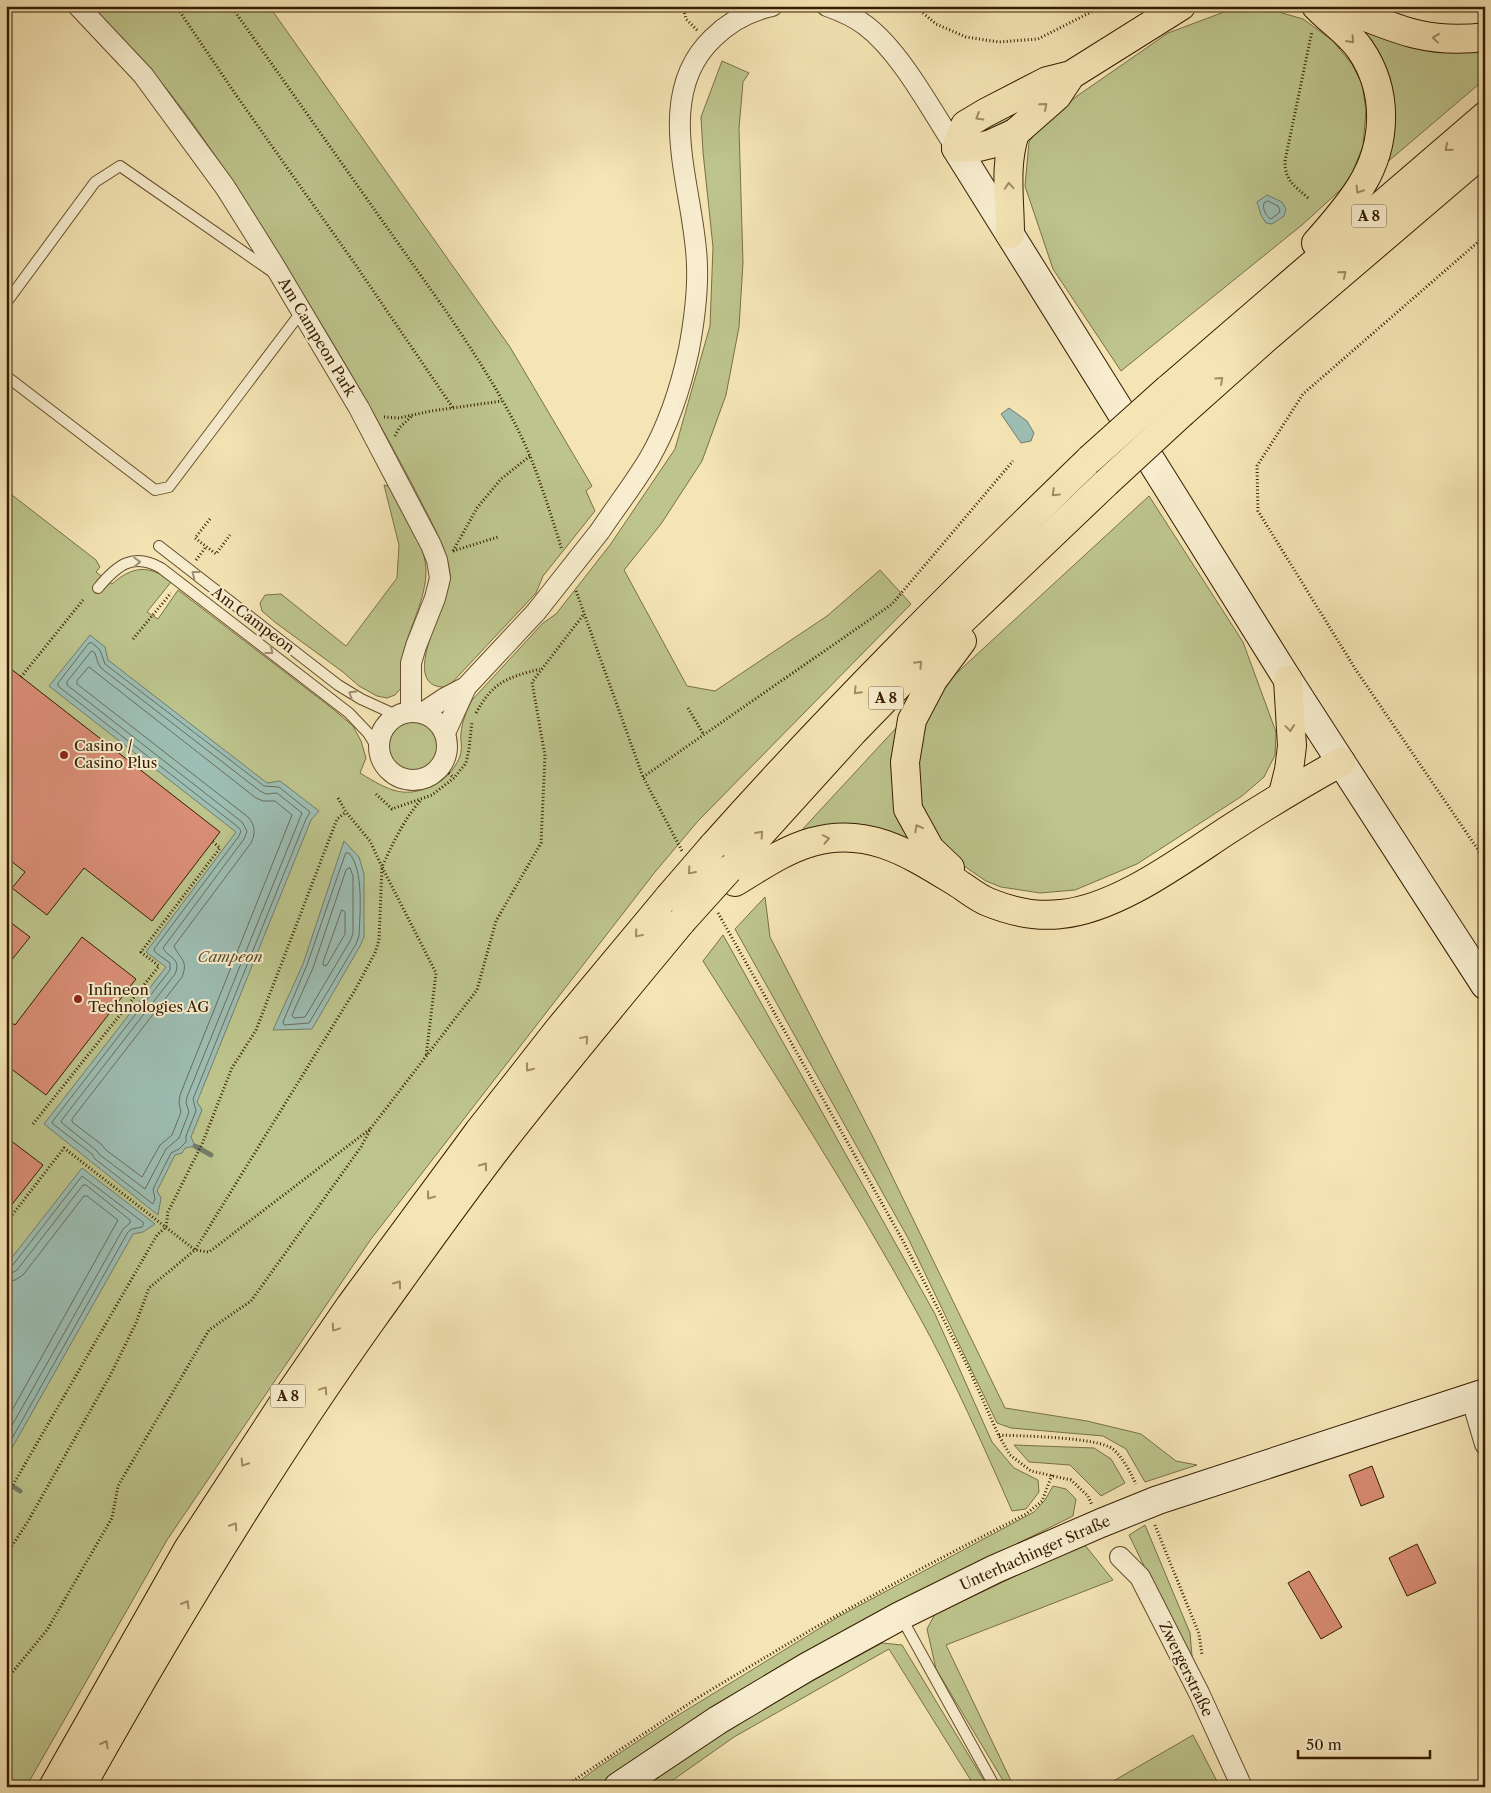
<svg xmlns="http://www.w3.org/2000/svg" width="1491" height="1793" viewBox="0 0 1491 1793" font-family="'Libre Caslon Text',serif">
<style>
.green{fill:#bdc48c;stroke:#797046}
.water{fill:#9dbeb4;stroke:#737d6c}
.lines{fill:none;stroke-linecap:round;stroke-linejoin:round}
.shore{stroke:#696d5a;stroke-width:1}
.stream{stroke:#737d6c;stroke-width:5}
.building{fill:#d98e76;stroke:#351c01}
.lane-casing{stroke:#654e2e;stroke-width:12}
.street-casing{stroke:#654e2e;stroke-width:22}
.secondary-casing{stroke:#351c01;stroke-width:30}
.highway-casing{stroke:#351c01;stroke-width:30}
.path{stroke:#351c01;stroke-width:3;stroke-dasharray:1 2.5;stroke-linecap:butt}
.lane{stroke:#f8eecf;stroke-width:10}
.street{stroke:#f8eecf;stroke-width:20}
.secondary{stroke:#f8eecf;stroke-width:28}
.highway{stroke:#f5e5b5;stroke-width:28}
.street-bridge-casing{stroke:#654e2e;stroke-width:22;stroke-linecap:butt}
.highway-bridge-casing{stroke:#351c01;stroke-width:30;stroke-linecap:butt}
.street-bridge{stroke:#f8eecf;stroke-width:20}
.highway-bridge{stroke:#f5e5b5;stroke-width:28}
.oneway{stroke:#9f8b64}
.oneway2{stroke:#a09072}
.poi-dot{fill:#8f2418;stroke:#f8eecf;stroke-width:2}
.labels{text-anchor:middle;stroke-width:4;stroke-linejoin:round;paint-order:stroke}
.shield{fill:#f8eecf;stroke:#705b3f;stroke-width:1}
.shield-label{font-size:14px;font-weight:bold;fill:#351c01}
.street-label{font-size:15px;fill:#351c01;stroke:#f8eecf}
.poi-label{font-size:15px;fill:#351c01;stroke:#f8eecf;text-anchor:start}
.park-label{font-size:15px;font-style:italic;fill:#5e4e2b;stroke:#f8eecf}
</style>
<rect width="100%" height="100%" fill="#f5e5b5"/>
<filter id="stains"><feTurbulence type="fractalNoise" baseFrequency=".004" numOctaves="4"/><feColorMatrix values="0 0 0 0 .2 0 0 0 0 .09 0 0 0 0 .02 0 0 0 .5 -.17"/></filter>
<radialGradient id="worn" r=".72"><stop offset=".6" stop-color="#630" stop-opacity="0"/><stop offset="1" stop-color="#630" stop-opacity=".3"/></radialGradient>
<g class="green">
<path d="M90,6H269L510,347L592,486L586,491L595,511L543,576L536,593L448,687C393,691 452,599 450,574C448,554 438,535 429,517C380,420 324,326 266,235C231,179 195,122 152,71C133,49 111,28 90,6Z"/>
<polygon points="1265,8 1303,19 1332,40 1352,64 1362,84 1366,110 1363,146 1348,183 1302,225 1121,371 1053,269 1025,186 1029,142 1037,130 1077,96 1168,33 1224,12"/>
<polygon points="1352,21 1485,48 1485,79 1378,170 1390,127"/>
<path d="M722,61L749,73L743,82L739,128L743,263L739,327L726,395L702,461L661,524L624,570L687,686L715,691L827,616L880,570L911,604L698,821L655,872L371,1239L167,1540L26,1787H6V457L12,495L96,560L100,567L96,572L112,584C132,566 150,564 171,582L147,612L158,619L178,590L333,709L353,726L361,741L366,758L360,773C390,791 406,801 439,782C448,777 457,765 460,756C463,747 460,741 461,733C462,721 467,710 472,700L543,623L556,614L610,545L675,449L710,326L713,247L703,152L701,117Z"/>
<polygon points="1031,103 1001,130 979,133 981,129"/>
<path d="M384,485L391,487C403,511 426,544 426,572C425,612 396,643 401,688L395,695L387,698L377,696L359,686L343,672L276,623L262,611L260,603L265,595L281,594L346,646L397,578L399,545Z"/>
<polygon points="1149,496 1243,642 1276,732 1275,755 1264,777 1242,796 1137,864 1075,890 1040,893 1001,887 986,881 964,866 938,839 921,811 917,754 923,726 948,681"/>
<circle cx="412" cy="745" r="28"/>
<polygon points="897,727 914,843 801,831"/>
<polygon points="765,897 770,937 875,1141 1005,1408 1087,1421 1141,1434 1176,1461 1197,1465 1145,1482 1126,1449 1103,1436 1011,1428 997,1423 908,1238 735,929"/>
<path d="M723,935L935,1314L992,1442L1014,1468L1038,1480L1039,1492L1026,1509L1012,1511C983,1445 954,1379 919,1316C853,1195 777,1078 703,961Z"/>
<polygon points="1014,1445 1094,1448 1111,1459 1125,1483 1101,1496 1070,1465 1029,1462"/>
<polygon points="1053,1486 1066,1489 1076,1499 1073,1516 856,1624 712,1711 598,1787 571,1787 597,1768 667,1722 838,1617 1034,1512 1045,1500"/>
<polygon points="1145,1525 1190,1633 1193,1667 1129,1535"/>
<polygon points="1084,1544 1113,1580 946,1645 1014,1787 1007,1787 936,1669 927,1629 935,1614"/>
<polygon points="882,1643 902,1645 988,1787 975,1787 889,1649 734,1737 663,1787 637,1787 724,1729"/>
<polygon points="1193,1735 1220,1787 1103,1787"/>
</g>
<g class="water">
<polygon points="1267,195 1282,202 1286,209 1284,216 1272,224 1266,223 1261,215 1257,202"/>
<polygon points="1009,408 1027,421 1034,433 1031,441 1021,443 1001,414"/>
<polygon points="90,635 105,647 108,660 267,783 280,781 319,811 311,820 197,1102 202,1110 191,1137 195,1146 185,1148 182,1153 175,1155 157,1191 161,1198 158,1215 44,1124 166,967 146,952 236,832 49,686"/>
<polygon points="344,841 359,857 364,874 364,937 360,946 312,1029 273,1030 303,964"/>
<polygon points="82,1168 155,1224 143,1232 133,1234 8,1455 13,1464 6,1476 9,1484 6,1484 6,1265"/>
</g>
<g class="lines">
<g class="shore">
<path d="M1268,201L1278,206L1280,210L1279,213L1271,219C1266,217 1262,208 1264,203Z"/>
<polygon points="92,643 100,650 105,664 264,786 279,787 310,812 306,819 193,1099 196,1111 186,1136 186,1142 179,1149 171,1153 153,1189 155,1199 153,1204 95,1159 92,1154 53,1124 52,1122 170,970 170,963 155,952 154,949 239,836 241,831 238,827 58,686 58,683 89,643"/>
<path d="M92,651L95,653L98,663L101,668L260,791L266,794L277,793L302,813L187,1097L186,1103L189,1112L179,1138L166,1149L145,1189L100,1155L96,1150L62,1123L61,1121L175,974C182,958 168,958 163,948L244,839L247,831L242,822L67,685V682Z"/>
<path d="M89,667L256,798L263,801H275L292,815L180,1095L179,1103L181,1112L172,1135L160,1145L142,1177L106,1150L101,1144L72,1122V1119L182,977C189,960 179,958 174,946L251,843C256,833 255,825 248,817L77,684V681Z"/>
<path d="M346,853H349C364,870 360,913 359,936L356,944L309,1023L284,1025L283,1022L307,965Z"/>
<polygon points="350,868 353,876 353,934 350,941 305,1017 294,1018 292,1015 313,968 346,870"/>
<polygon points="342,910 345,912 345,934 327,965 324,966 323,963"/>
<polyline points="6,1268 12,1266 82,1176 144,1223 142,1227 132,1229 128,1232 6,1449"/>
<polyline points="6,1274 12,1273 17,1270 83,1185 86,1185 130,1220 130,1223 123,1229 6,1436"/>
<polyline points="6,1282 15,1280 23,1275 84,1196 87,1196 118,1220 6,1421"/>
</g>
<g class="stream">
<polyline points="195,1146 211,1155"/>
<polyline points="9,1484 20,1491"/>
</g>
</g>
<g class="building">
<polygon points="6,665 220,832 152,921 84,868 47,915 12,888 25,872 6,857"/>
<polygon points="6,919 30,937 6,967"/>
<polygon points="82,937 136,979 46,1095 6,1065 6,1019 15,1025"/>
<polygon points="6,1137 43,1165 6,1212"/>
<polygon points="1372,1466 1384,1497 1361,1506 1349,1475"/>
<polygon points="1417,1544 1436,1583 1407,1596 1389,1558"/>
<polygon points="1309,1571 1342,1627 1321,1639 1288,1583"/>
</g>
<g class="lines">
<g class="lane-casing">
<g id="lane">
<polyline points="6,303 95,182 120,166 271,271"/>
<polyline points="6,376 155,490 169,487 302,311"/>
<polyline points="159,546 338,685 361,699 396,715"/>
<path d="M98,588C117,565 133,552 161,568L349,713L368,733L378,749"/>
<polyline points="901,1617 995,1787"/>
</g>
</g>
<g class="street-casing">
<g id="street">
<polyline points="78,6 143,75 225,187 274,265 359,408 431,545 437,560 440,578 435,598 416,646 411,663 411,711"/>
<path d="M827,6C841,11 853,16 865,25C901,52 931,110 956,148"/>
<path d="M600,531C616,507 634,484 649,459C668,426 681,387 689,349C694,322 698,294 697,266C696,193 650,98 713,38C729,22 749,11 772,6"/>
<circle cx="413" cy="746" r="34"/>
<polyline points="424,712 445,698 466,687 536,612"/>
<polyline points="445,733 466,687"/>
<polyline points="1471,1397 1485,1444"/>
<polyline points="1120,1557 1140,1577 1199,1693 1242,1787"/>
</g>
</g>
<g class="secondary-casing">
<g id="secondary">
<polyline points="956,148 1288,680 1485,985"/>
<polyline points="618,1787 718,1720 807,1667 900,1616 995,1569 1101,1523 1158,1500 1485,1393"/>
</g>
</g>
<g class="highway-casing">
<g id="highway">
<path d="M1316,6C1330,21 1348,32 1360,49C1389,91 1387,144 1361,186C1348,207 1332,225 1316,243"/>
<path d="M1339,6C1391,27 1426,45 1485,37"/>
<polyline points="1071,75 1057,96 1015,133 991,144 979,147 956,148 965,125 985,113 1047,81 1071,75 1181,6"/>
<path d="M1010,234C1010,200 1004,166 1015,133"/>
<polyline points="1168,389 1485,116"/>
<polyline points="1183,412 1266,338 1485,151"/>
<polyline points="1283,794 1289,770 1292,746 1288,680"/>
<path d="M713,846C833,711 961,584 1090,459"/>
<polyline points="950,868 930,849 908,809 905,762 912,720 933,680 962,641"/>
<polyline points="728,870 853,732 953,629 1106,483"/>
<path d="M735,882C760,867 784,850 812,842C868,826 910,854 956,882C966,888 976,897 988,902C1010,911 1037,917 1061,914C1117,909 1182,860 1228,830C1265,806 1303,783 1341,762"/>
<polyline points="53,1787 188,1549 282,1405 350,1306 479,1131 559,1029 669,897"/>
<path d="M81,1787C171,1626 266,1468 373,1318C414,1261 455,1203 498,1147C558,1070 620,996 682,921"/>
</g>
</g>
<g class="path">
<polyline points="176,6 236,95 355,264 453,408"/>
<path d="M231,6L448,314C478,359 509,406 530,456C542,486 552,518 562,550"/>
<polyline points="683,6 686,19 698,31"/>
<polyline points="915,6 936,24 966,37 999,42 1038,39 1103,6"/>
<polyline points="1426,6 1431,8 1485,9"/>
<path d="M1308,198C1294,185 1285,181 1285,161L1312,31"/>
<polyline points="1485,236 1303,394 1257,466 1258,511 1356,670 1485,860"/>
<polyline points="384,417 399,418 431,411 502,401"/>
<polyline points="395,436 399,428 413,415"/>
<polyline points="210,519 195,538 216,554 230,535"/>
<polyline points="453,551 477,508 501,479 530,456"/>
<polyline points="453,551 498,537"/>
<polyline points="196,560 206,547"/>
<polyline points="576,591 643,777 682,851"/>
<polyline points="133,639 171,593"/>
<polyline points="21,677 83,600"/>
<polyline points="688,708 704,735"/>
<path d="M476,713C493,682 506,678 540,669"/>
<polyline points="441,766 454,778"/>
<polyline points="643,777 892,604 1013,461"/>
<polyline points="376,794 392,809 432,795 454,778 466,763 469,749 472,721"/>
<path d="M420,801C403,821 393,843 382,867L436,973L426,1057"/>
<polyline points="718,913 902,1239 969,1369 998,1434 1010,1455 1031,1471 1071,1480 1088,1496 1092,1505"/>
<polyline points="33,1124 159,966 141,952 220,848 213,842"/>
<polyline points="6,1223 64,1148 195,1250 209,1252 370,1129"/>
<path d="M999,1435C1022,1436 1097,1437 1113,1449C1124,1459 1130,1472 1136,1484"/>
<polyline points="6,1497 157,1235 166,1227 168,1212 202,1144 232,1068 256,1030 337,819 346,812"/>
<polyline points="1155,1525 1199,1634 1202,1655"/>
<polyline points="6,1555 27,1523 111,1374 136,1323 149,1288 195,1250 355,990 375,953 379,940 382,867 370,841 346,812 338,798"/>
<polyline points="6,1680 47,1630 112,1518 118,1486 209,1330 251,1301 361,1147 371,1128 477,990 496,921 541,843 545,756 532,682 584,614"/>
<polyline points="564,1787 699,1697 816,1627 926,1566 1026,1514 1042,1501 1052,1475"/>
</g>
<use href="#lane" class="lane"/>
<use href="#street" class="street"/>
<use href="#secondary" class="secondary"/>
<use href="#highway" class="highway"/>
<g class="street-bridge-casing">
<polyline id="street-bridge" points="536,612 600,531"/>
</g>
<g class="highway-bridge-casing">
<g id="highway-bridge">
<polyline points="1090,459 1168,389"/>
<polyline points="1106,483 1183,412"/>
<polyline points="669,897 713,846"/>
<polyline points="682,921 728,870"/>
</g>
</g>
<use href="#street-bridge" class="street-bridge"/>
<use href="#highway-bridge" class="highway-bridge"/>
</g>
<defs><path id="oneway-chevron" d="M-2-3.5L2.5 0L-2 3.5" fill="none" stroke-width="1.6" stroke-linecap="round" stroke-linejoin="round" transform="scale(1.25)"/></defs>
<g class="oneway">
<use href="#oneway-chevron" transform="translate(1436 38) rotate(-174)"/>
<use href="#oneway-chevron" transform="translate(1351 40) rotate(48)"/>
<use href="#oneway-chevron" transform="translate(1044 106) rotate(-41)"/>
<use href="#oneway-chevron" transform="translate(979 117) rotate(149)"/>
<use href="#oneway-chevron" transform="translate(1448 148) rotate(140)"/>
<use href="#oneway-chevron" transform="translate(1009 186) rotate(-94)"/>
<use href="#oneway-chevron" transform="translate(1359 190) rotate(122)"/>
<use href="#oneway-chevron" transform="translate(1343 274) rotate(-40)"/>
<use href="#oneway-chevron" transform="translate(1220 380) rotate(-42)"/>
<use href="#oneway-chevron" transform="translate(1055 493) rotate(136)"/>
<use href="#oneway-chevron" transform="translate(919 664) rotate(-46)"/>
<use href="#oneway-chevron" transform="translate(857 691) rotate(134)"/>
<use href="#oneway-chevron" transform="translate(1290 728) rotate(85)"/>
<use href="#oneway-chevron" transform="translate(918 828) rotate(-119)"/>
<use href="#oneway-chevron" transform="translate(760 834) rotate(-48)"/>
<use href="#oneway-chevron" transform="translate(826 839) rotate(-11)"/>
<use href="#oneway-chevron" transform="translate(691 871) rotate(131)"/>
<use href="#oneway-chevron" transform="translate(638 934) rotate(130)"/>
<use href="#oneway-chevron" transform="translate(585 1039) rotate(-50)"/>
<use href="#oneway-chevron" transform="translate(529 1068) rotate(128)"/>
<use href="#oneway-chevron" transform="translate(484 1166) rotate(-54)"/>
<use href="#oneway-chevron" transform="translate(430 1196) rotate(127)"/>
<use href="#oneway-chevron" transform="translate(398 1284) rotate(-54)"/>
<use href="#oneway-chevron" transform="translate(335 1328) rotate(124)"/>
<use href="#oneway-chevron" transform="translate(324 1390) rotate(-56)"/>
<use href="#oneway-chevron" transform="translate(244 1463) rotate(123)"/>
<use href="#oneway-chevron" transform="translate(234 1526) rotate(-57)"/>
<use href="#oneway-chevron" transform="translate(186 1604) rotate(-60)"/>
<use href="#oneway-chevron" transform="translate(105 1744) rotate(-61)"/>
</g>
<g class="oneway2">
<use href="#oneway-chevron" transform="translate(137 562) rotate(-2)"/>
<use href="#oneway-chevron" transform="translate(195 574) rotate(-142)"/>
<use href="#oneway-chevron" transform="translate(270 651) rotate(37)"/>
<use href="#oneway-chevron" transform="translate(352 694) rotate(-148)"/>
</g>
<g class="poi-dot">
<circle cx="64" cy="755" r="5"/>
<circle cx="78" cy="999" r="5"/>
</g>
<g class="labels">
<g class="shield">
<rect x="1351.5" y="204.5" width="35" height="23" rx="4"/>
<rect x="868.5" y="686.5" width="35" height="23" rx="4"/>
<rect x="270.5" y="1384.5" width="35" height="23" rx="4"/>
</g>
<g class="shield-label">
<text x="1369" y="221">A 8</text>
<text x="886" y="703">A 8</text>
<text x="288" y="1401">A 8</text>
</g>
<g class="street-label">
<text transform="translate(317 337) rotate(59)" y="5">Am Campeon Park</text>
<text transform="translate(253 620) rotate(37)" y="5">Am Campeon</text>
<text transform="translate(1035 1553) rotate(-24)" y="5">Unterhachinger Straße</text>
<text transform="translate(1186 1669) rotate(64)" y="5">Zwergerstraße</text>
</g>
<g class="poi-label">
<text x="74" y="751">Casino /<tspan x="74" dy="17">Casino Plus</tspan></text>
<text x="88" y="995">Infineon<tspan x="88" dy="17">Technologies AG</tspan></text>
</g>
<g class="park-label">
<text x="230" y="962">Campeon</text>
</g>
</g>
<rect width="1491" height="1793" fill="none" stroke="#f5e5b5" stroke-width="25"/>
<rect x="8" y="8" width="1476" height="1778" fill="none" stroke="#351c01" stroke-width="2.5"/>
<rect x="12" y="12" width="1466" height="1768" fill="none" stroke="#351c01"/>
<path d="M1298 1750v8h132v-8" fill="none" stroke="#351c01" stroke-width="2.5"/>
<text x="1306" y="1750" font-size="15" fill="#351c01" stroke="#f8eecf" stroke-width="4" paint-order="stroke">50 m</text>
<rect width="100%" height="100%" filter="url(#stains)"/>
<rect width="100%" height="100%" fill="url(#worn)"/>
</svg>
